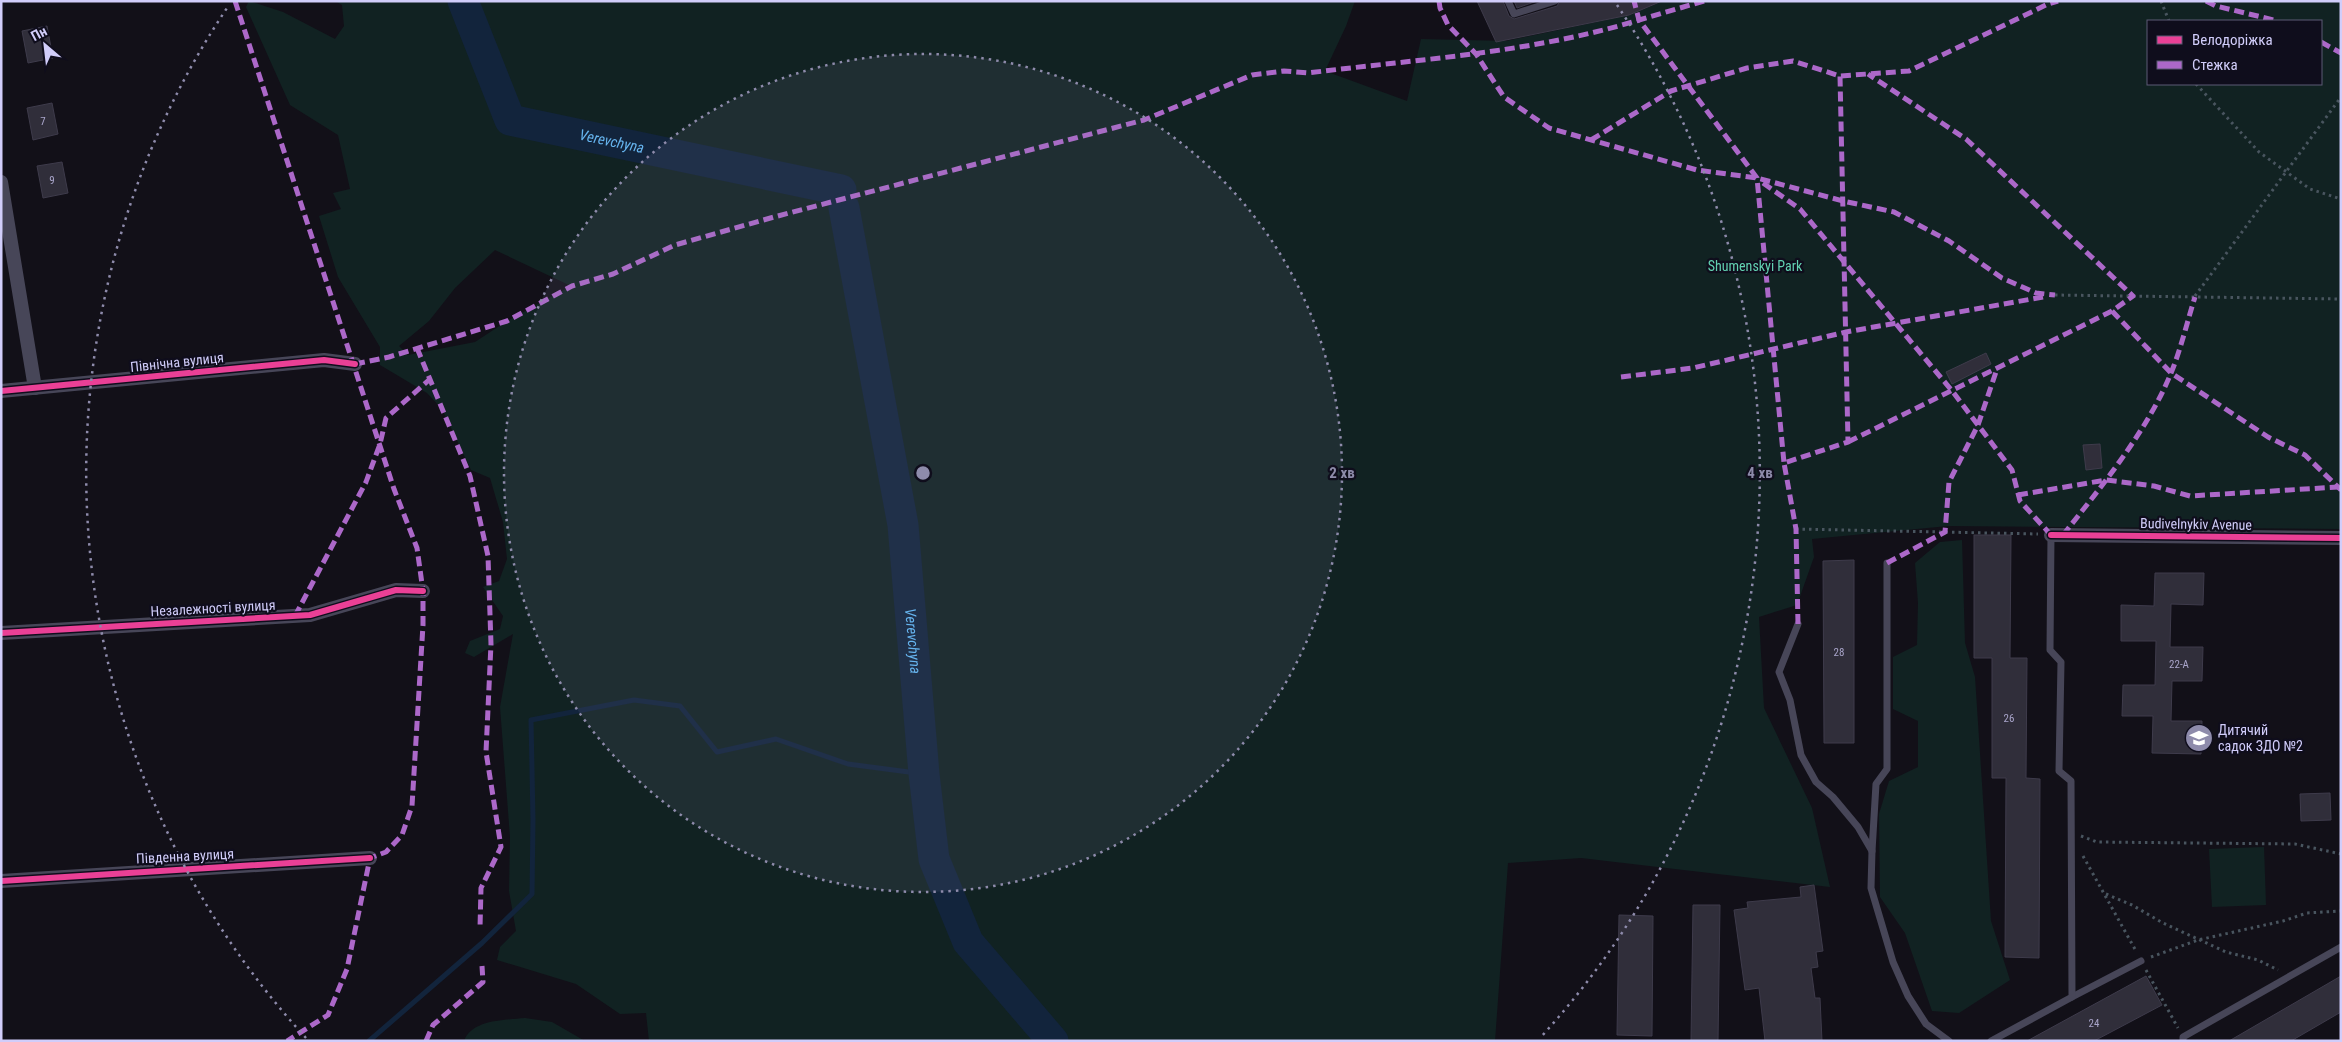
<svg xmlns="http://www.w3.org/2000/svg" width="2342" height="1042" viewBox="0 0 2342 1042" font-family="'Roboto Condensed',sans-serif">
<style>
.green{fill:#122;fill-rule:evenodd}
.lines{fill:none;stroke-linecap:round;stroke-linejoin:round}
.stream{stroke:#12243c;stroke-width:5}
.river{stroke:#12243c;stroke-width:31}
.building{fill:#302e3a;stroke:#3e3b4b}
.path{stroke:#49555f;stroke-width:3;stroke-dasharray:2.5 4;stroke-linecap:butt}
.lane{stroke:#474658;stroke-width:7}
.street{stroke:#474658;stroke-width:14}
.quiet{stroke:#ac68c9;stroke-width:5;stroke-dasharray:10 5;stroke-linecap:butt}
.cycleway-casing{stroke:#0f0d1c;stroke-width:9}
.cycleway{stroke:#ea4096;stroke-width:6}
.ring{fill:none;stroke:#8e8bab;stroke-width:2.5;stroke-dasharray:2.5 5}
.labels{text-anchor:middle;stroke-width:4.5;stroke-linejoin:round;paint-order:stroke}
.number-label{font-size:11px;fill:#a9a5ca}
.park-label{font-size:14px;fill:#62d1b1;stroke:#0f0d1c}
.street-label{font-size:14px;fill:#d1cdfa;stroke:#0f0d1c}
.poi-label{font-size:14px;fill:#d1cdfa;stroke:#0f0d1c;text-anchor:start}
.water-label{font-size:15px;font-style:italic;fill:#66b4ee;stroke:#0f0d1c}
.centre{fill:#8e8bab;stroke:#0f0d1c;stroke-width:2.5}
.ring-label{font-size:15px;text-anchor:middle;font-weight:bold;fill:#8e8bab;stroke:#0f0d1c;stroke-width:4.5;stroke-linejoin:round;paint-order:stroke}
</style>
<rect width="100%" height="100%" fill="#121018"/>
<g class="green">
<path d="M249,1L283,12L335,39L344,26L342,5L335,1H1355L1346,26L1325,71L1407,101L1421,39L1506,41L1630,15L1663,1H2341V529L1948,526L1812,539L1814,557L1797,605L1759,617L1764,708L1812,808L1830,887L1581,858L1508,863L1495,1041H649L646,1013L620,1014L576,984L497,960L500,947L516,931L509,891L510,837L500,707L513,634L474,657L465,653L470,641L500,629L503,616L483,587L499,581L507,559L503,522L490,478L471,470L442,409L427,393L380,365V347L338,277L319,216L341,209L333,193L350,189L338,135L290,105L246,7ZM2148,21H2321V84H2148ZM495,250L571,286L507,321L475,342L408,355L399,346L429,321L455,288Z"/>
<polygon points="1962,540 1965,643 1975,677 1991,921 2010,980 1959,1013 1932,1011 1905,933 1880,897 1879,814 1889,781 1918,767 1918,721 1893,709 1893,657 1917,645 1918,603 1915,563 1940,542"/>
<polygon points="2264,847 2266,905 2212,907 2209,849"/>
<path d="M525,1018L552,1022L585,1041H464C472,1019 506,1020 525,1018Z"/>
</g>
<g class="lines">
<polyline class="stream" points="369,1041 482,943 532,894 533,820 531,720 634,700 680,706 717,752 776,739 848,764 924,774"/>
<g class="river">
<path id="s1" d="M463,1L510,120L841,190"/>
<path id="s2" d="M844,208L903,525L924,774L934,859L968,942L1053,1041"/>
</g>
</g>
<g class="building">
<polygon points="1477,1 1503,1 1509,16 1514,19 1557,6 1560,1 1662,1 1629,15 1496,42"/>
<polygon points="1514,1 1537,1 1517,8"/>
<polygon points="47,26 53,58 28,63 22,31"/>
<polygon points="52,103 58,134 33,140 27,108"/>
<polygon points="62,162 68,193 43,198 37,166"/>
<polygon points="1986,353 1991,364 1952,384 1946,372"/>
<polygon points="2100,444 2102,468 2086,470 2083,445"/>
<polygon points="1974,535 2011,535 2010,658 2027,658 2026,778 2040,779 2039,958 2005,957 2006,778 1992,778 1992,658 1974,658"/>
<polygon points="1854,560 1854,743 1824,743 1823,561"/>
<polygon points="2155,573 2204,573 2203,605 2171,604 2170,647 2203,647 2202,681 2172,681 2171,721 2202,721 2201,754 2152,753 2153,716 2122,716 2123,685 2155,685 2156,641 2121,641 2121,605 2154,606"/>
<polygon points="2330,793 2331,820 2301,821 2300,794"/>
<polygon points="1814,885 1823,951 1816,952 1818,967 1811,968 1815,998 1820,998 1822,1041 1765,1041 1759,988 1745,990 1734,910 1748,908 1747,902 1801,897 1800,887"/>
<polygon points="1693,905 1720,905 1718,1041 1691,1041"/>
<polygon points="1619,915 1653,916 1652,1036 1617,1035"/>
<polygon points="2146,976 2162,1005 2094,1041 2027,1041"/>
<polygon points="2341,976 2341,1012 2291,1041 2229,1041"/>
</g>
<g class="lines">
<g class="path">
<polyline points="2161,1 2169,21"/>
<polyline points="2196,84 2259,152 2310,189 2341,199"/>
<polyline points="2055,295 2341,299"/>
<polyline points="2195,296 2341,97"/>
<polyline points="1796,529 2038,534"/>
<polyline points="2081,836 2097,842 2295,844 2341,854"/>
<polyline points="2083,856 2136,951"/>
<polyline points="2106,894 2132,905 2163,923 2226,952 2258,960 2278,970"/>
<polyline points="2151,957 2198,940 2283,921 2307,913 2341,911"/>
<polyline points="2146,970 2178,1028"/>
</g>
<g class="lane">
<polyline points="1508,1 1514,14 1555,1"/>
<polyline points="1798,624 1779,672 1790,700 1801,755 1816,782 1833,797 1858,827 1872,851 1871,888 1893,962 1908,996 1926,1024 1949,1041"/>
<polyline points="1872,851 1876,784 1887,769 1887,563"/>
<polyline points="2072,997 2141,961"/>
<polyline points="1991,1041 2072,997 2071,781 2059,771 2061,662 2050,650 2051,535"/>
<polyline points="2183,1041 2183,1037 2341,947"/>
</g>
<g class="street">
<polyline points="1,182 35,388"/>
<polyline points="1,391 324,360 355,364"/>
<polyline points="2051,535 2341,538"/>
<polyline points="1,633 310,615 396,590 423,591"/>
<polyline points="1,881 370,858"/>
</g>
<g class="quiet">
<polyline points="235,1 394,489 417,548 423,591 423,625 412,806 402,835 386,852 370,858 347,969 328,1015 287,1041"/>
<polyline points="1439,1 1440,8 1448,25 1476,54 1504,97 1549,128 1697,170 1757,178 1843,201 1894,212 1949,241 2002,278 2036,293 2055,295"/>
<polyline points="1704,1 1639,20 1757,178 1784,463"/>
<polyline points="2206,1 2216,6 2278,21"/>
<polyline points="2321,42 2341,53"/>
<polyline points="1591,140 1671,91 1747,68 1793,61 1840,76 1909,71 2048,4 2058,1"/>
<polyline points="1763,183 1800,209 1953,392 2012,470 2020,501 2051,535"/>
<polyline points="2112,311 2171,373 2268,437 2305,455 2341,490"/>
<polyline points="417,348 470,476 488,556 491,644 486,752 501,847 481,888 480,928"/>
<path d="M355,364L389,357L507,321L572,286L613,274L675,245L774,217L1144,120L1252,75L1284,71L1308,73C1419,59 1532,53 1639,20L1634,1"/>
<polyline points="1621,377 1693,368 1846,332 2043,297"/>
<polyline points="1848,442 2112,311 2133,296 1966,139 1868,74"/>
<polyline points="2018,495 2106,480 2154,486 2190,496 2338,487"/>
<path d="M2063,535C2101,487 2148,430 2171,373C2181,349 2187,322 2195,297"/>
<polyline points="1887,563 1945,532 1949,482 1978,425 1997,369"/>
<polyline points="295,616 366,482 380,444 386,418 430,379"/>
<polyline points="1798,624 1796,529 1784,463 1848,442 1840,76"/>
<polyline points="426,1041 433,1025 483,982 482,966"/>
</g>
<g class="cycleway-casing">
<g id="cycleway">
<polyline points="1,391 324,360 355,364"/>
<polyline points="2051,535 2341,538"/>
<polyline points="1,633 310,615 396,590 423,591"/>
<polyline points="1,881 370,858"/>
</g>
</g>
<use href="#cycleway" class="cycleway"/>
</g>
<circle cx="923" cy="473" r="419" fill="#8e8bab" fill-opacity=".12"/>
<g class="ring">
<circle cx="923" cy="473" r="419"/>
<path d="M306 1038A837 837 0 0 1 229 5M1617 5A837 837 0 0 1 1540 1038"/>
</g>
<defs>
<g id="school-disc" transform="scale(1.4375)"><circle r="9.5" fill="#8e8bab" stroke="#0f0d1c"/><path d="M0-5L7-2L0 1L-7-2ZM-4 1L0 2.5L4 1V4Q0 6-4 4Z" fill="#fff"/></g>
</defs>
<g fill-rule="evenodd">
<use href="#school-disc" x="2199" y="738"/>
</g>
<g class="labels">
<g class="number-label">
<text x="43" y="125">7</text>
<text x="52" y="184">9</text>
<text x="1839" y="656">28</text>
<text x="2179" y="668">22-А</text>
<text x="2009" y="722">26</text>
<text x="2094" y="1027">24</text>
</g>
<g class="park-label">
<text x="1755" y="271">Shumenskyi Park</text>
</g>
<g class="street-label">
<text transform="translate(177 362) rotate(-6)" y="5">Північна вулиця</text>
<text transform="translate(2196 524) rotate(1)" y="5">Budivelnykiv Avenue</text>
<text transform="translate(213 608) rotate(-3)" y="5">Незалежності вулиця</text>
<text transform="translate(185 856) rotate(-3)" y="5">Південна вулиця</text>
</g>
<g class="poi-label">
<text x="2218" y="735">Дитячий<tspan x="2218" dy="16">садок ЗДО №2</tspan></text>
</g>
<g class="water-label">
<text dy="5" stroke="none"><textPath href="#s1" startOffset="232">Verevchyna</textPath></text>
<text dy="5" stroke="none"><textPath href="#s2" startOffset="439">Verevchyna</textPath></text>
</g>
</g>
<circle cx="923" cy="473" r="8" class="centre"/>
<g class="ring-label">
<text x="1342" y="478">2 хв</text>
<text x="1760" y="478">4 хв</text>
</g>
<rect width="2342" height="1042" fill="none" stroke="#d1cdfa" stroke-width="5"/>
<rect x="2147" y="20" width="175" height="65" fill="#0f0d1c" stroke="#5d5a75"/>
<rect x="2157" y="36" width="25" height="8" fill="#ea4096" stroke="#5d5a75"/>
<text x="2192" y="45" font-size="15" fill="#d1cdfa">Велодоріжка</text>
<rect x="2157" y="61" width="25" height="8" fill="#ac68c9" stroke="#5d5a75"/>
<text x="2192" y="70" font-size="15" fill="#d1cdfa">Стежка</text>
<g transform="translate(45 45) rotate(332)" stroke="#0f0d1c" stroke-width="4" paint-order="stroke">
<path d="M0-4L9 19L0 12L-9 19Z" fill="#d1cdfa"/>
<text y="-8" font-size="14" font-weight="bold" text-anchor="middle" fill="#d1cdfa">Пн</text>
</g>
</svg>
